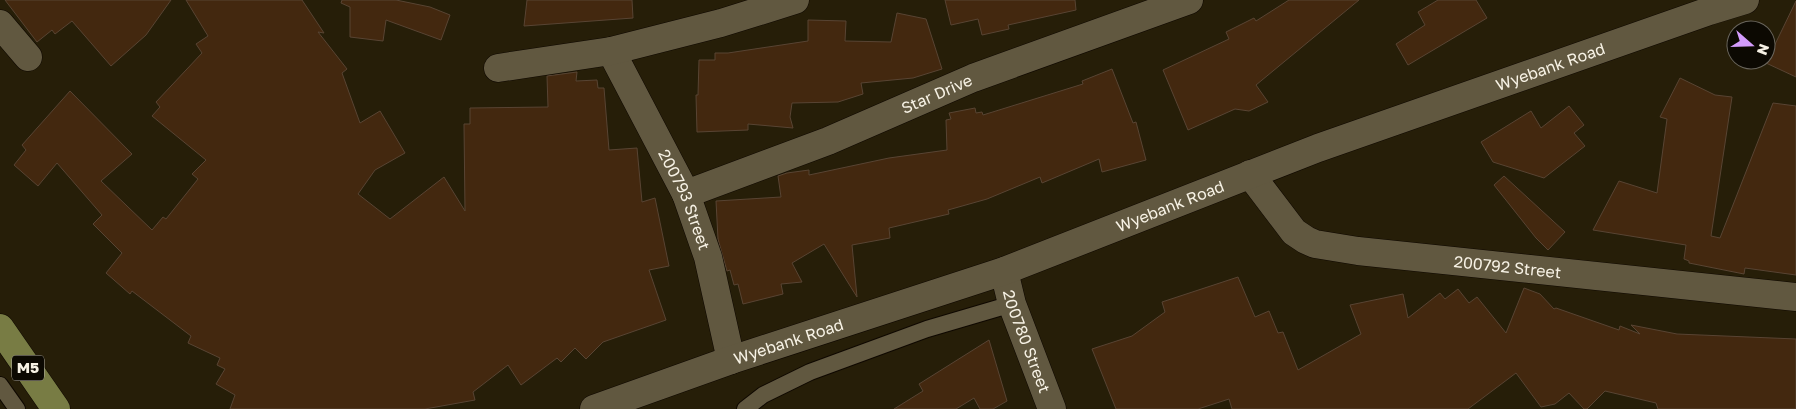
<svg xmlns="http://www.w3.org/2000/svg" width="1796" height="409" viewBox="0 0 1796 409" font-family="'Golos Text',sans-serif">
<style>
.building{fill:#43280f;stroke:#584433}
.lines{fill:none;stroke-linecap:round;stroke-linejoin:round}
.service-casing{stroke:#0f0800;stroke-width:18}
.minor-casing{stroke:#0f0800;stroke-width:29}
.tertiary-casing{stroke:#0f0800;stroke-width:29}
.primary-casing{stroke:#0f0800;stroke-width:29}
.service{stroke:#615840;stroke-width:16}
.minor{stroke:#615840;stroke-width:28}
.tertiary{stroke:#615840;stroke-width:28}
.primary{stroke:#787c44;stroke-width:28}
.labels{text-anchor:middle;stroke-width:4.5;stroke-linejoin:round;paint-order:stroke}
.shield{fill:#0c0902;stroke:#b0aca1;stroke-width:1}
.shield-label{font-size:15px;font-weight:bold;fill:#f7f2e5}
.street-label{font-size:16px;fill:#f7f2e5;stroke:#0c0902}
</style>
<rect width="100%" height="100%" fill="#261e08"/>
<g class="building">
<polygon points="5,0 171,0 146,35 111,66 72,21 55,34 52,30 37,42"/>
<polygon points="186,0 302,0 324,33 318,32 347,69 342,73 360,123 380,111 405,153 375,170 358,194 390,219 444,177 465,211 464,124 470,124 470,108 548,107 547,76 577,72 576,81 597,80 598,88 604,88 609,150 637,148 642,202 655,198 669,266 649,270 666,320 603,342 586,359 575,348 561,362 557,358 521,385 508,365 473,392 475,400 425,409 230,409 235,395 216,384 225,369 217,365 220,358 188,343 191,336 132,291 130,294 106,273 122,253 93,224 102,215 57,163 38,186 14,165 26,150 22,145 70,91 132,154 101,181 152,230 163,217 166,219 198,179 192,174 206,160 152,116 160,107 156,102 202,53 196,44 208,36"/>
<polygon points="342,0 396,0 430,7 450,15 441,40 386,20 383,41 350,37 350,7 341,3"/>
<polygon points="527,0 632,0 633,18 524,26"/>
<polygon points="945,0 1075,0 1076,10 1008,25 1009,29 982,35 978,19 951,25"/>
<polygon points="1289,0 1359,0 1256,85 1268,102 1249,111 1235,109 1188,130 1163,70 1229,39 1226,32 1254,18 1256,21"/>
<polygon points="1438,0 1476,0 1487,18 1408,65 1396,44 1425,25 1418,12"/>
<polygon points="1796,1 1796,77 1766,63"/>
<polygon points="897,13 926,19 942,69 913,78 861,83 863,94 838,102 792,103 790,117 793,128 748,124 748,130 697,132 696,95 698,95 699,60 715,60 715,53 728,53 808,41 808,20 846,21 845,41 891,42"/>
<polygon points="1112,69 1133,123 1136,122 1146,160 1102,172 1099,159 1042,183 1040,177 987,199 948,210 949,214 889,228 890,238 852,245 857,297 824,244 792,263 802,282 781,284 783,294 743,304 738,284 734,285 730,270 727,271 718,239 716,201 781,197 778,176 787,173 809,170 809,175 889,158 947,150 946,120 951,119 949,113 975,108 976,113 982,112 983,115 1083,84 1082,81"/>
<polygon points="1680,78 1715,95 1732,97 1711,236 1720,238 1773,103 1796,106 1796,275 1745,268 1744,274 1689,263 1689,261 1684,259 1686,245 1593,230 1619,181 1657,193 1667,119 1660,117"/>
<polygon points="1569,106 1584,125 1574,133 1585,146 1544,178 1493,162 1481,142 1531,111 1541,128"/>
<polygon points="1504,176 1565,232 1548,250 1536,238 1494,185"/>
<polygon points="1238,277 1255,317 1269,311 1278,333 1283,332 1298,370 1361,334 1350,305 1403,294 1408,318 1440,293 1445,299 1458,289 1469,303 1477,297 1506,333 1524,288 1540,294 1554,309 1556,308 1619,330 1620,326 1640,334 1631,325 1677,334 1796,339 1796,409 1658,409 1656,403 1605,391 1587,409 1584,409 1569,393 1555,404 1541,407 1516,373 1468,409 1232,409 1229,399 1198,409 1116,409 1092,349 1132,336 1165,312 1162,302"/>
<polygon points="989,340 1007,401 993,409 980,409 974,398 956,409 894,409 923,391 919,384"/>
</g>
<g class="lines">
<g class="service-casing">
<g id="service">
<polyline points="0,385 17,409"/>
<polyline points="745,409 763,395 810,372 927,329 1012,304"/>
</g>
</g>
<g class="minor-casing">
<g id="minor">
<polyline points="0,24 28,57"/>
<path id="s1" d="M611,51L686,194L708,257L731,360"/>
<polyline points="498,68 611,51 721,23 795,0"/>
<path id="s2" d="M1250,174L1294,232L1306,240L1315,244L1358,251L1796,297"/>
<path id="s3" d="M686,194L828,141L973,78L1189,0"/>
<path id="s4" d="M1004,271L1012,304L1052,409"/>
</g>
</g>
<g class="tertiary-casing">
<g id="tertiary">
<path id="s5" d="M594,409L731,360L1004,271L1318,148L1709,11L1745,0"/>
</g>
</g>
<g class="primary-casing">
<polyline id="primary" points="0,328 56,409"/>
</g>
<use href="#service" class="service"/>
<use href="#minor" class="minor"/>
<use href="#tertiary" class="tertiary"/>
<use href="#primary" class="primary"/>
</g>
<g class="labels">
<rect class="shield" x="12" y="355.5" width="32" height="25" rx="4"/>
<g class="shield-label">
<text x="28" y="373">M5</text>
</g>
<g class="street-label">
<text dy="6" stroke="none"><textPath href="#s5" startOffset="1016">Wyebank Road</textPath></text>
<text dy="6" stroke="none"><textPath href="#s3" startOffset="270">Star Drive</textPath></text>
<text dy="6" stroke="none"><textPath href="#s1" startOffset="166">200793 Street</textPath></text>
<text dy="6" stroke="none"><textPath href="#s5" startOffset="611">Wyebank Road</textPath></text>
<text dy="6" stroke="none"><textPath href="#s2" startOffset="291">200792 Street</textPath></text>
<text dy="6" stroke="none"><textPath href="#s4" startOffset="74">200780 Street</textPath></text>
<text dy="6" stroke="none"><textPath href="#s5" startOffset="206">Wyebank Road</textPath></text>
</g>
</g>
<g transform="translate(1751 45) rotate(110)"><circle r="24" fill="#0c0902" stroke="#6a665d"/>
<path d="M0-4L9 19L0 12L-9 19Z" fill="#d49cfc"/>
<text y="-8" font-size="14" font-weight="bold" text-anchor="middle" fill="#f7f2e5">N</text>
</g>
</svg>
